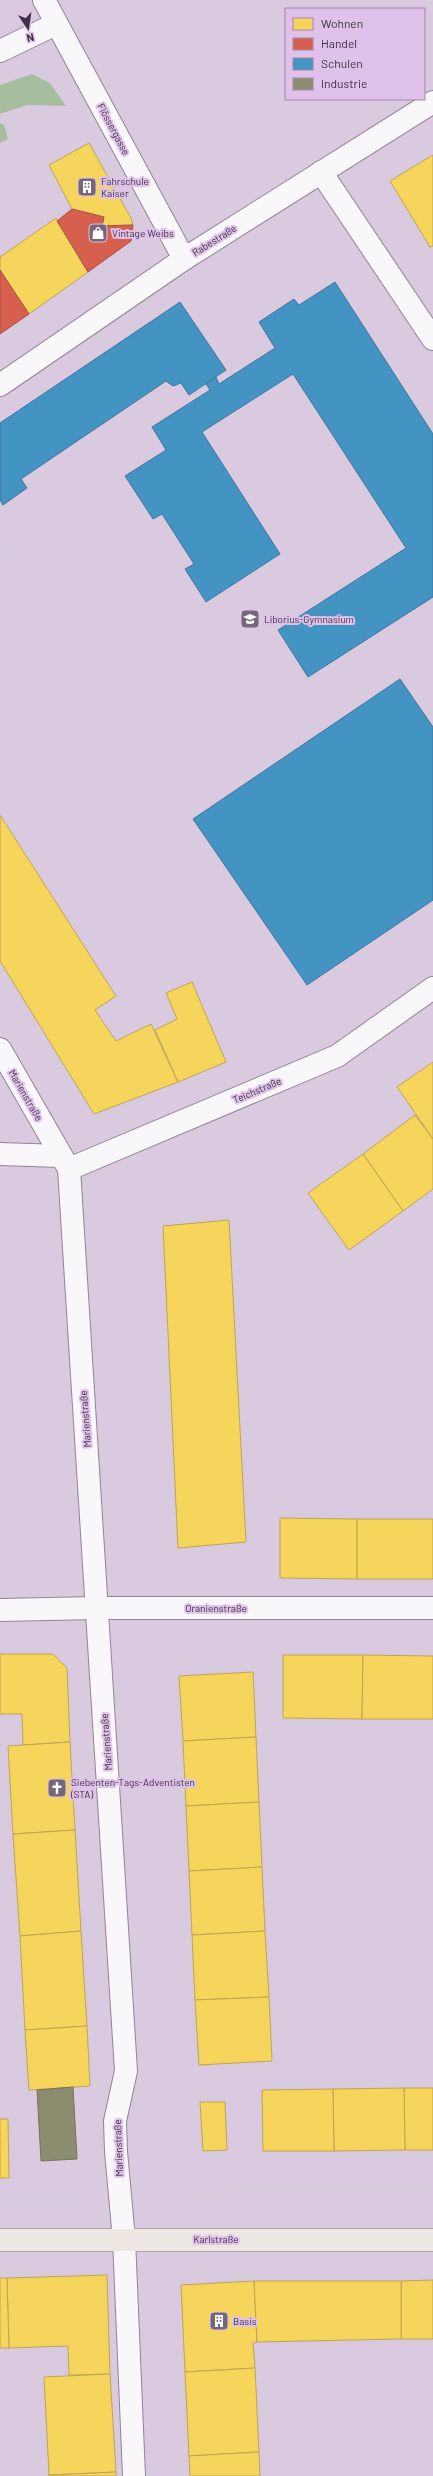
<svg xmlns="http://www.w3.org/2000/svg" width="433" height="2476" viewBox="0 0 433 2476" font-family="Barlow,sans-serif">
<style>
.green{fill:#a6be9d}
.homes{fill:#f6d55c;stroke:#bfa454}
.shops{fill:#d6604d;stroke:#a8524a}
.schools{fill:#4393c3;stroke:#42769c}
.industry{fill:#8c8c6e;stroke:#757161}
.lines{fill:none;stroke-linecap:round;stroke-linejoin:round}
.minor-casing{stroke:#918595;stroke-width:24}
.major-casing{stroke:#b4a4a1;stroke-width:24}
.path{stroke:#d4cfd5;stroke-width:2.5;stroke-dasharray:2 2;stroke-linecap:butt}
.minor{stroke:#f9f7fa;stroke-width:22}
.major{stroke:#eee6e2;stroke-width:22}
.labels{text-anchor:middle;stroke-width:4;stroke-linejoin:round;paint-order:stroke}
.street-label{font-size:10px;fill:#3e3242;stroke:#dfc1e9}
.poi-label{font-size:10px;fill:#3e3242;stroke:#dfc1e9;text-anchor:start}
</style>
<rect width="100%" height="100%" fill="#dacae0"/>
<g class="green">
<polygon points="32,74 50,83 66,106 27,105 0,114 0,85"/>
<polygon points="0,123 4,125 8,139 0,143"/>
</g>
<g class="homes">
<polygon points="89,143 131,218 133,225 102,226 104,217 72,209 49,165"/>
<polygon points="433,155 433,246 430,247 390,181"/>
<polygon points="56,218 88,272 29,314 0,270 0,257"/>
<polygon points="0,815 116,996 95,1010 116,1041 151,1024 178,1082 94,1114 0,961"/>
<polygon points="192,982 226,1062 178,1082 155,1030 177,1019 166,993"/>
<polygon points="433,1062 433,1139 397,1087"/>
<polygon points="415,1115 433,1139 433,1189 403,1211 363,1154"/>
<polygon points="363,1154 403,1211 349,1250 308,1193"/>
<polygon points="229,1220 246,1542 178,1548 163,1226"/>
<polygon points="280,1518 357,1519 357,1579 280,1578"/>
<rect x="357" y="1519" width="76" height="60"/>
<polygon points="0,1654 53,1654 67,1668 70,1742 23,1745 22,1714 0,1714"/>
<polygon points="283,1655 363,1655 362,1719 283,1718"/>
<polygon points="363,1655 433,1656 433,1719 362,1719"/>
<polygon points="253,1672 256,1737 183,1741 179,1676"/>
<polygon points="256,1737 259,1802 186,1806 183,1741"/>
<polygon points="70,1742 75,1830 13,1834 8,1746"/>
<polygon points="259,1802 262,1867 189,1871 186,1806"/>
<polygon points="75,1830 81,1931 20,1936 13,1834"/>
<polygon points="262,1867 265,1931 192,1935 189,1871"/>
<polygon points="81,1931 87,2026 25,2030 20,1936"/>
<polygon points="265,1931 269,1997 195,2000 192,1935"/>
<polygon points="269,1997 272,2061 199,2065 195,2000"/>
<polygon points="87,2026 90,2086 29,2090 25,2030"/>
<polygon points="404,2088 433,2088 433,2150 405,2150"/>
<polygon points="404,2088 405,2150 334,2151 333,2089"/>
<polygon points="333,2089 334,2151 263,2151 262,2090"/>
<polygon points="200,2102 225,2102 227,2150 203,2151"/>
<polygon points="0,2119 8,2119 9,2178 0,2178"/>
<polygon points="107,2275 110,2374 69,2375 68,2346 9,2348 7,2278"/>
<polygon points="0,2278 7,2278 9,2348 0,2348"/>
<polygon points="433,2280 433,2339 401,2339 401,2281"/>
<polygon points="254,2281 257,2342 253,2343 255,2368 185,2372 181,2285"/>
<polygon points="254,2281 401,2281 401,2339 257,2342"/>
<polygon points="255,2368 259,2452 189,2456 185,2372"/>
<polygon points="110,2374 116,2472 49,2475 44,2377"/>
<polygon points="259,2452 260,2476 190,2476 189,2456"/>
<polygon points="116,2472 116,2476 49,2476 49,2475"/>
</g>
<g class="shops">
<polygon points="72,209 104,217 102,226 133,225 131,241 88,272 57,221"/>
<polygon points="0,270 29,314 0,334"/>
</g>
<g class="schools">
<polygon points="335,282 433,434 433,597 308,677 278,630 406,548 293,374 202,432 280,554 206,602 185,569 194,564 162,514 153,519 125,476 166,450 152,427 210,390 206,384 216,377 219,384 275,348 259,322 294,299 299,305"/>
<polygon points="180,302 226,370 189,395 181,383 173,386 166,381 21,479 27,488 3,505 0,500 0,423"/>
<polygon points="400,679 433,727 433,900 307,985 193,819"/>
</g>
<polygon class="industry" points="73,2087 77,2159 41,2161 37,2090"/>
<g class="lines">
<g class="minor-casing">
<g id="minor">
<polyline points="44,0 184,259"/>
<polyline points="0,51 56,24"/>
<polyline points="321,172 433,339"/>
<polyline points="0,385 184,259 433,102"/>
<polyline points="0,1049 69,1169 126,2071 115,2121 116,2152 124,2239 134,2476"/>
<polyline points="0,1154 61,1156"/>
<polyline points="69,1169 337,1056 433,988"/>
<polyline points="0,1610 97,1608 433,1608"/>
</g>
</g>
<g class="major-casing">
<polyline id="major" points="0,2240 433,2240"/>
</g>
<g class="path">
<polyline points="0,119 17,113 70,112"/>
<polyline points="0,545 25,577 0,598"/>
<polyline points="150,2201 247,2190 433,2190"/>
<polyline points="0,2202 91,2202"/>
<polyline points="0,2273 15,2273"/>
<polyline points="170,2273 279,2275 433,2273"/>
</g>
<use href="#minor" class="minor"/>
<use href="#major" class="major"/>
</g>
<defs>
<g id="building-square" transform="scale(1)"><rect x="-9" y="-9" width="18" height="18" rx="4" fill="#756779" stroke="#dfc1e9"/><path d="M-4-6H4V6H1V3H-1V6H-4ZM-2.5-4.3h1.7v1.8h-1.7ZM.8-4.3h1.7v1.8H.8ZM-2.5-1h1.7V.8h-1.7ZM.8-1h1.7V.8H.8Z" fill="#fff"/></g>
<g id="shop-square" transform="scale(1)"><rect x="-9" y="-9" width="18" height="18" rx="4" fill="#756779" stroke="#dfc1e9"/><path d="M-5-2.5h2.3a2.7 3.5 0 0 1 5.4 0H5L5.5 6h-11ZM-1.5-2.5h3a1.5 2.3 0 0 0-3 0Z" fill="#fff"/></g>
<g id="school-square" transform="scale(1)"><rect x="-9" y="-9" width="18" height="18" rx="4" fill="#756779" stroke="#dfc1e9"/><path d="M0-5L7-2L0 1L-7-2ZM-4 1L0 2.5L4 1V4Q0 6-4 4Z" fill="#fff"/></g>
<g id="church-square" transform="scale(1)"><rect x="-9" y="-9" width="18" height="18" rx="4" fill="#756779" stroke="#dfc1e9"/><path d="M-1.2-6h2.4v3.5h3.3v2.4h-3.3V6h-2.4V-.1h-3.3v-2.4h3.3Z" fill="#fff"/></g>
</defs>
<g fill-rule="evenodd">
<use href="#building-square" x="87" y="187"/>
<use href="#shop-square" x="98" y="233"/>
<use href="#school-square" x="250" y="619"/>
<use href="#church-square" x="57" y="1788"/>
<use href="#building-square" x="219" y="2321"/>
</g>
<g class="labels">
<g class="street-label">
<text transform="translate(114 129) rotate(62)" y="4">Flössergasse</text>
<text transform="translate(214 240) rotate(-32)" y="4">Rabestraße</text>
<text transform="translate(257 1090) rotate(-23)" y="4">Teichstraße</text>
<text transform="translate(26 1095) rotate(60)" y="4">Marienstraße</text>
<text transform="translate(85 1419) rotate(-94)" y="4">Marienstraße</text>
<text x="216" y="1612">Oranienstraße</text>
<text transform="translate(106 1742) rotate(-94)" y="4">Marienstraße</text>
<text transform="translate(118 2148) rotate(-92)" y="4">Marienstraße</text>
<text x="216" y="2243">Karlstraße</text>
</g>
<g class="poi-label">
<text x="101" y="185">Fahrschule<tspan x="101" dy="12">Kaiser</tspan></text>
<text x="112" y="237">Vintage Weibs</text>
<text x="264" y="623">Liborius-Gymnasium</text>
<text x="71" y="1786">Siebenten-Tags-Adventisten<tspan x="71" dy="12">(STA)</tspan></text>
<text x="233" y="2325">Basis</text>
</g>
</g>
<rect x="285" y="8" width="140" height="92" fill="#dfc1e9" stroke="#9f88a6"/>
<rect x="293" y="18" width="20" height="12" fill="#f6d55c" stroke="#9f88a6"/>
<text x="321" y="28" font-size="12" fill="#3e3242">Wohnen</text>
<rect x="293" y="38" width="20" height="12" fill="#d6604d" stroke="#9f88a6"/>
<text x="321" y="48" font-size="12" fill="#3e3242">Handel</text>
<rect x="293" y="58" width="20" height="12" fill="#4393c3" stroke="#9f88a6"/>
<text x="321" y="68" font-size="12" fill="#3e3242">Schulen</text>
<rect x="293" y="78" width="20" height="12" fill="#8c8c6e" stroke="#9f88a6"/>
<text x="321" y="88" font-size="12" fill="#3e3242">Industrie</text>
<g transform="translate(28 28) rotate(167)" stroke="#dfc1e9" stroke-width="3" paint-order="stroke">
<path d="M0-3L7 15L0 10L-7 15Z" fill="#3e3242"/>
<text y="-6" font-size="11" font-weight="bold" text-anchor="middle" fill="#3e3242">N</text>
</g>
</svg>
